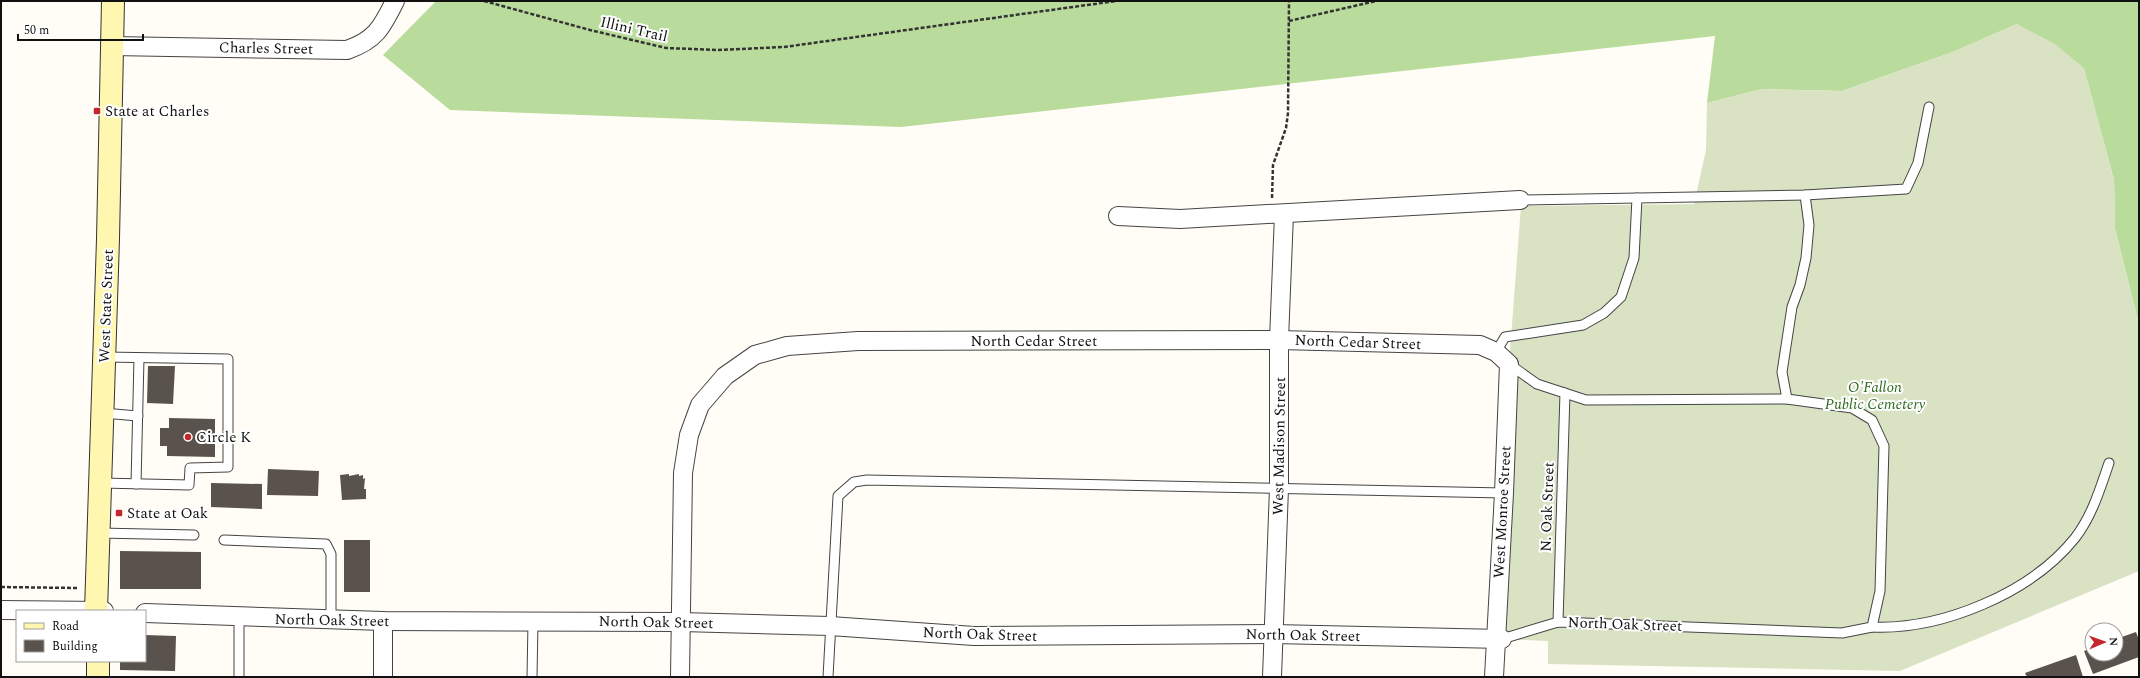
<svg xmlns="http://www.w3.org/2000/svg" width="2140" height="678" viewBox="0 0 2140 678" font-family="Spectral,serif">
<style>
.forest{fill:#b9dc9c}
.cemetery{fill:#d9e3c4}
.building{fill:#5a524d}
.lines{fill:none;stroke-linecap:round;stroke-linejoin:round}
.service-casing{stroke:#444;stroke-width:11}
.minor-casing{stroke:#444;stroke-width:20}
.secondary-casing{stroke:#333;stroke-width:24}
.path{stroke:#333;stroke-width:2.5;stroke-dasharray:4 2;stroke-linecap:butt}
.service{stroke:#fff;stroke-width:9}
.minor{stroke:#fff;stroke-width:18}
.secondary{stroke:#fff6b0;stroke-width:22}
.poi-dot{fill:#c4262e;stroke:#fff;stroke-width:1.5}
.labels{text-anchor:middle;stroke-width:4;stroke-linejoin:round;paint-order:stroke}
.street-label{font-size:15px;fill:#111;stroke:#fff}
.poi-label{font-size:15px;fill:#111;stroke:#fff;text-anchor:start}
.park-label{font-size:15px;font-style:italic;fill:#2f6b1f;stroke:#fff}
</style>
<rect width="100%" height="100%" fill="#fffdf5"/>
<polygon class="forest" points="436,1 2139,1 2139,325 2115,229 2114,180 2084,69 2017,24 1953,52 1842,91 1762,89 1707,103 1715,36 901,127 450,110 383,55"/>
<polygon class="cemetery" points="2017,24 2055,44 2084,68 2114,180 2115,229 2139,325 2139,571 1900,671 1548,664 1548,641 1502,639 1509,364 1521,206 1694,204 1706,150 1707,103 1762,89 1842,91 1953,52"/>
<g class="building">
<polygon points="148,366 175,366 173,404 147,403"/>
<polygon points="169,418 215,419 215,457 167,456 167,446 160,446 160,428 169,428"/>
<polygon points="268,469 319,471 318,496 267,495"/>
<polygon points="349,474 349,476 359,474 359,476 363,475 363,479 365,478 364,489 366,489 366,499 342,500 340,475"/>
<polygon points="211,483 262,484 262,509 211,507"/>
<rect x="344" y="540" width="26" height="52"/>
<polygon points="120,551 201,552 201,589 120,589"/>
<polygon points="2136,632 2139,640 2139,657 2093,674 2084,651 2092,648 2092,654 2116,654 2116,639"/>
<polygon points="145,635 176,636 175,671 120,670 120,661 145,661"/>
<polygon points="2076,655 2083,677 2027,677 2025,673"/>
</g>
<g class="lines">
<g class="service-casing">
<g id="service">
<polyline points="1520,200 1805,195 1906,189 1918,163 1929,107"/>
<polyline points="1496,352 1505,337 1583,325 1604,313 1621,297 1634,258 1637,198"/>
<polyline points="1787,399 1782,372 1792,307 1800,285 1806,258 1809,225 1805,195"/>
<polyline points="103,413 138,416"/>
<polyline points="101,483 189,485 190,468 228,467 228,359 105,357"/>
<polyline points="136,484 139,358"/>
<polyline points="99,533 194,535"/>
<polyline points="224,540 326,544 331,554 331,620"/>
<polyline points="1558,622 1565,393"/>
<path d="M1872,627C1942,630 2031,593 2075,538C2092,516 2100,489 2109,463"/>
<polyline points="1502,639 1558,622 1842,633 1872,627 1880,591 1884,446 1872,420 1852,408 1787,399 1586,400 1537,384 1509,364"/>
<polyline points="239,677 239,618"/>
<polyline points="532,677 533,622"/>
<polyline points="828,677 838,496 854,482 867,480 1504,493"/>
</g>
</g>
<g class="minor-casing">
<g id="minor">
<path d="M112,46L347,50C376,40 382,27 395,1"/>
<polyline points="1118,216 1180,219 1520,200"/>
<polyline points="1,610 104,611"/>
<polyline points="145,613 383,621 681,622 830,626 974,636 1273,634 1502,639"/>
<polyline points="383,621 383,677"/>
<polyline points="680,677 683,473 689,435 700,405 725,376 755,355 787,346 858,341 1279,340 1480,345 1496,352 1509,364 1504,493 1494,677"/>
<polyline points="1272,677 1279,488 1279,340 1284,214"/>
</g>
</g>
<g class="secondary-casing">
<g id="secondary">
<polyline points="96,611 108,239 113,1"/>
<polyline points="98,661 98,677"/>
</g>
</g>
<g class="path">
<polyline points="484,1 590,30 666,48 718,50 784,47 1116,1"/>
<polyline points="1289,21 1376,1"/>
<polyline points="1272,198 1273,165 1286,128 1288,113 1289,1"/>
<polyline points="1,587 77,588"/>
</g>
<use href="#service" class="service"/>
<use href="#minor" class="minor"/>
<use href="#secondary" class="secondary"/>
</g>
<g class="poi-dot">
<rect x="93" y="107" width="8" height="8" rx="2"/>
<circle cx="188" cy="437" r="4"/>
<rect x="115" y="509" width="8" height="8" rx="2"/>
</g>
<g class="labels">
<g class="street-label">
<text transform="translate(634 29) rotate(13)" y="5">Illini Trail</text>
<text transform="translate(266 48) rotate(1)" y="5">Charles Street</text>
<text transform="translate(106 306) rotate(-88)" y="5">West State Street</text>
<text x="1034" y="346">North Cedar Street</text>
<text transform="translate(1358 342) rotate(2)" y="5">North Cedar Street</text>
<text transform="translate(1279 446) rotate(-89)" y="5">West Madison Street</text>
<text transform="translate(1547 507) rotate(-88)" y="5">N. Oak Street</text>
<text transform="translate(1502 512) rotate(-87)" y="5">West Monroe Street</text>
<text transform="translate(332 620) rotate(1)" y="5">North Oak Street</text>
<text transform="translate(656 622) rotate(1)" y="5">North Oak Street</text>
<text transform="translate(1625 624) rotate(2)" y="5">North Oak Street</text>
<text transform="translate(980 634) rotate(2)" y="5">North Oak Street</text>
<text transform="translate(1303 635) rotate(1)" y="5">North Oak Street</text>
</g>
<g class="poi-label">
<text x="105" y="116">State at Charles</text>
<text x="196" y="442">Circle K</text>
<text x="127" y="518">State at Oak</text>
</g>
<g class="park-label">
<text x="1875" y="392">O'Fallon<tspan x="1875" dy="17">Public Cemetery</tspan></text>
</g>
</g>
<rect width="2140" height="678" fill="none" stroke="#111111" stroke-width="4"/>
<rect x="16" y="610" width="130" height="52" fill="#ffffff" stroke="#a0a0a0"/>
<rect x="24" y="623" width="20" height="6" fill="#fff6b0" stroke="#a0a0a0"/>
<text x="52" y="630" font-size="12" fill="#111111">Road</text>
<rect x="24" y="640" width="20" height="12" fill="#5a524d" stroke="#a0a0a0"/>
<text x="52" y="650" font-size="12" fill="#111111">Building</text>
<g transform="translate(2104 642) rotate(88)"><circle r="19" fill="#ffffff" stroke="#a0a0a0"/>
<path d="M0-3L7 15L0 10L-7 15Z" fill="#c4262e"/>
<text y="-6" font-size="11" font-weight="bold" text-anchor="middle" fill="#111111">N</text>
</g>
<path d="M18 34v6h125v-6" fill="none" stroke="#111111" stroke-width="2"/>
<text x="24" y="34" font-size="12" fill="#111111" stroke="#ffffff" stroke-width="3" paint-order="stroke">50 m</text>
</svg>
